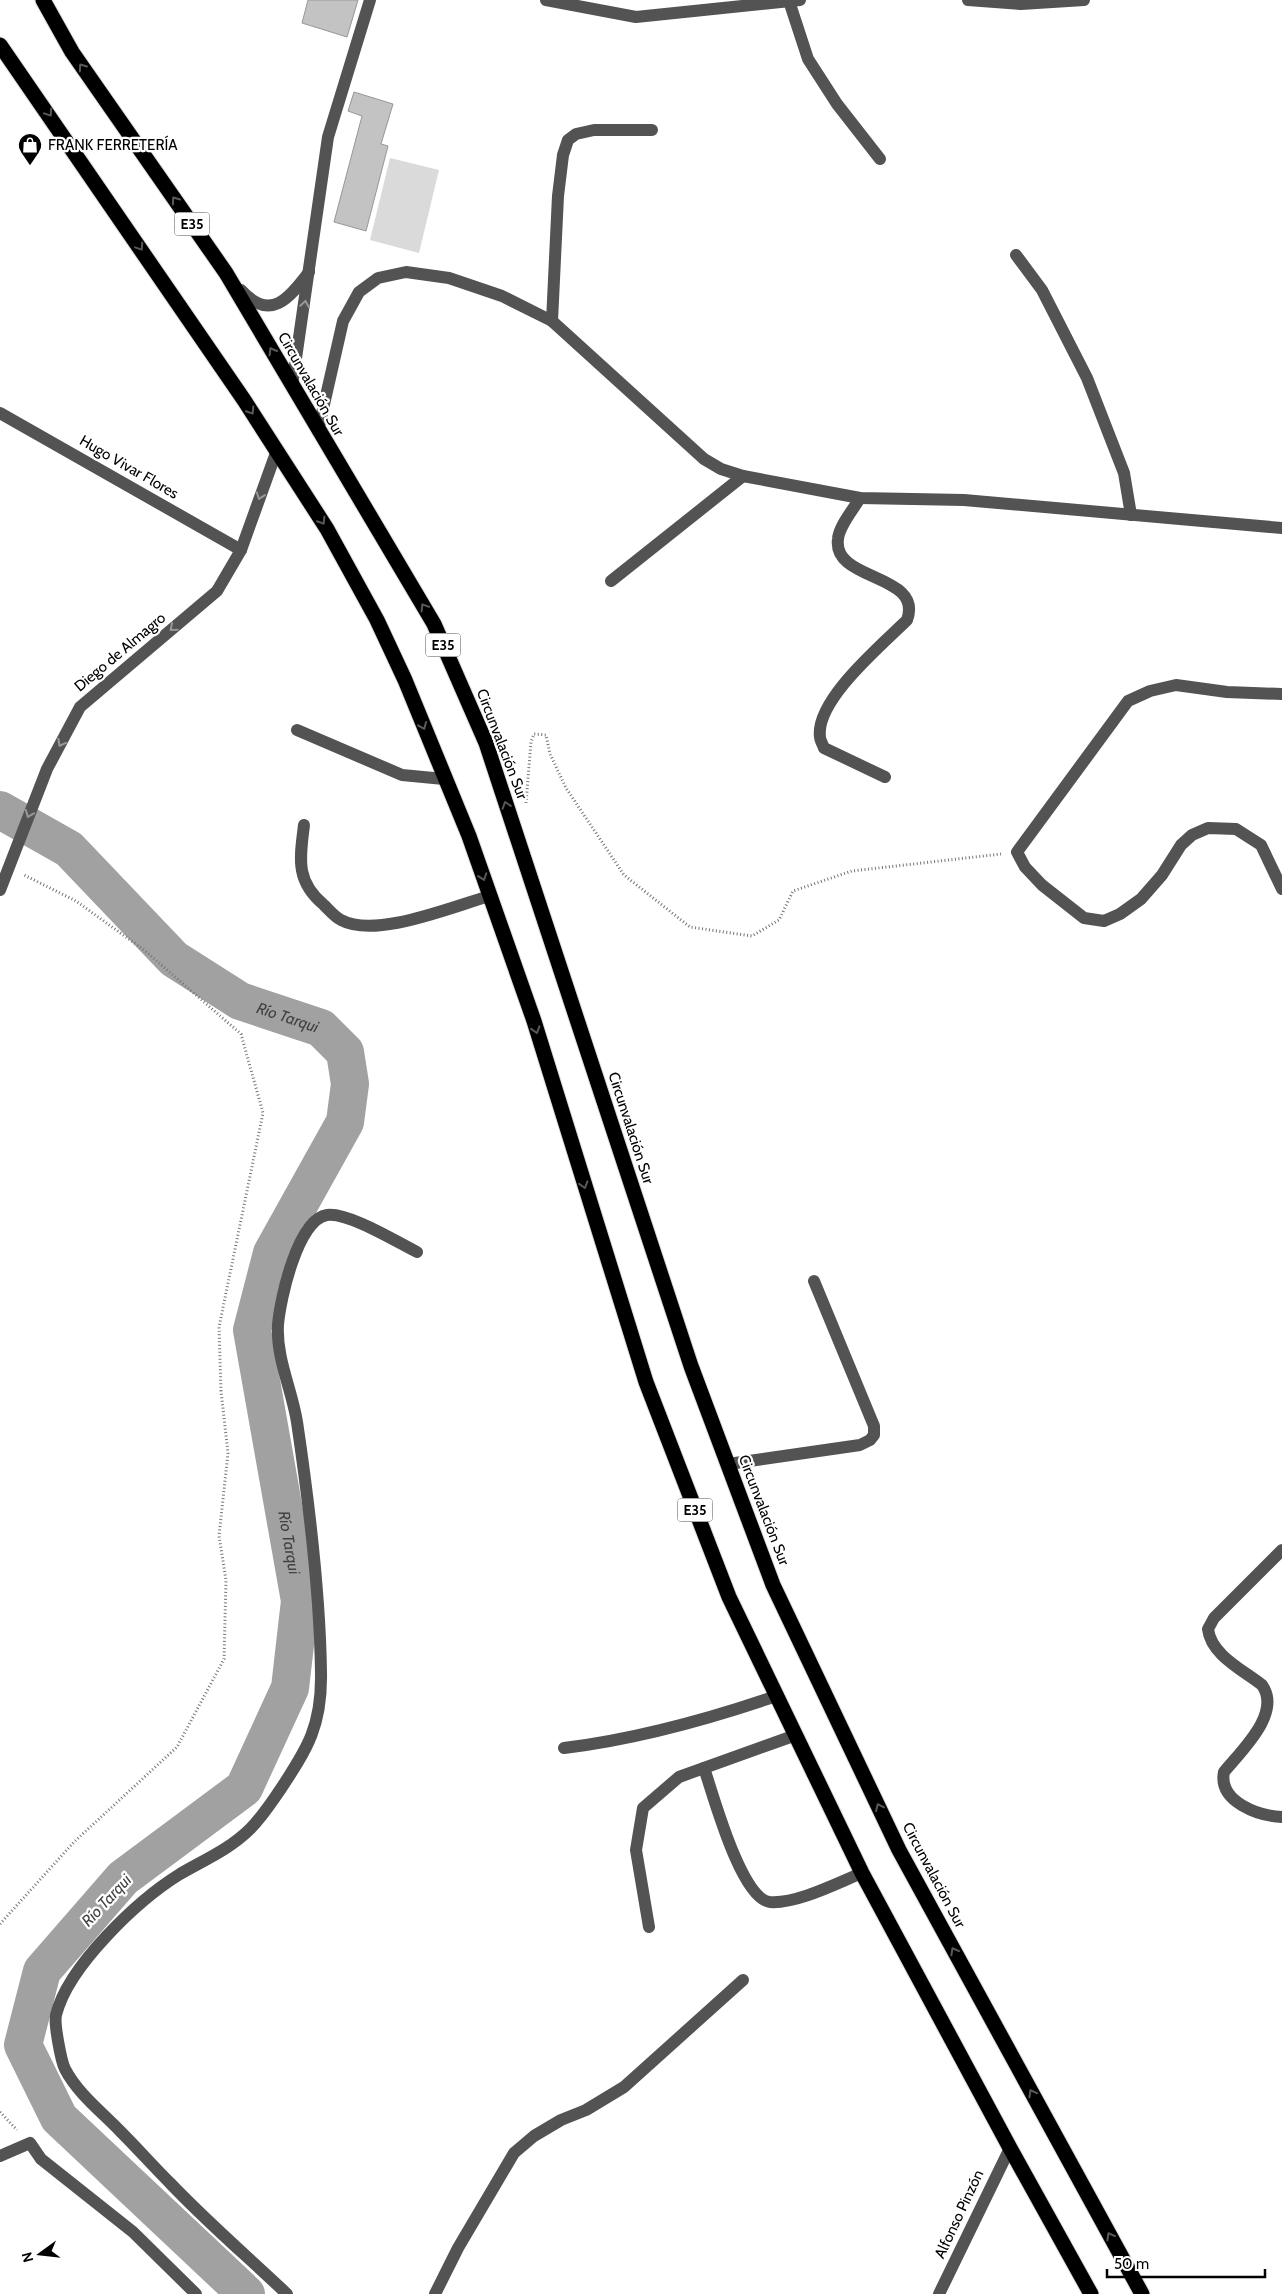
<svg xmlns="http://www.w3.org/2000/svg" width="1282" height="2294" viewBox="0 0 1282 2294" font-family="Cabin,sans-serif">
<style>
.grass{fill:#dadada}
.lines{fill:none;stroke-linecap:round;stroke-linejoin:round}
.river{stroke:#a1a1a1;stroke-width:38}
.building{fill:#c3c3c3;stroke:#979797}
.highway-casing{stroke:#dbdbdb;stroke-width:17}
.path{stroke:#757575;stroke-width:3;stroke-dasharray:1 2.5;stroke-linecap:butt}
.minor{stroke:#535353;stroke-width:12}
.highway{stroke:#000;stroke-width:15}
.oneway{stroke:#595959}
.oneway2{stroke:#989898}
.labels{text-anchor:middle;stroke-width:4.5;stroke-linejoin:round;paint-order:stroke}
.shield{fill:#fff;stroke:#4c4c4c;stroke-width:1}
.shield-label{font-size:14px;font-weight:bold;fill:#000}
.poi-label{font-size:15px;fill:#000;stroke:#fff;text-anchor:start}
.street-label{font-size:15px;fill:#000;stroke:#fff}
.water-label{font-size:16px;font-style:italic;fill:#424242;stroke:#fff}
</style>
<rect width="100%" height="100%" fill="#fff"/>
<polygon class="grass" points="390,158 439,170 419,253 370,240"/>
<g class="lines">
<path class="river" id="s1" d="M0,810L69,849L174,959L240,1001L321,1028L345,1052L350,1084L345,1122L272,1253L252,1330L300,1601L290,1688L244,1788L123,1878L42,1971L23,2045L59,2118L246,2294"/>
</g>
<g class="building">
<polygon points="308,0 358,0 347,37 302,23"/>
<polygon points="354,92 393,104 381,144 388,146 366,231 334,222 362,116 348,111"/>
</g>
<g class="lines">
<g class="highway-casing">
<g id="highway">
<polyline points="43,0 72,52 226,273 434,624 486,743 691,1366 773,1585 899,1850 1142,2294"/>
<polyline points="0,45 244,400 327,529 377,620 405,680 469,836 534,1021 646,1382 729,1597 862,1873 1010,2148 1091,2294"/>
</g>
</g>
<g class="path">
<polyline points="526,803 531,742 534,734 546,735 550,754 566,788 624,875 690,927 752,936 779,920 793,891 852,871 1001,854"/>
<polyline points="0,1924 74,1842 177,1747 224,1659 226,1580 219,1536 228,1453 221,1391 219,1327 263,1113 241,1034 144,950 76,901 24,875"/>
<polyline points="0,2112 17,2130"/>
</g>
<g class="minor">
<polyline points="546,0 636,17 800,0"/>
<polyline points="968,0 1021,4 1084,0"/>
<polyline points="789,1 808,59 837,104 880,159"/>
<polyline points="1016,255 1042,290 1087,378 1124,473 1131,515"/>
<path d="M241,290C270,322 289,299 309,272"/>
<polyline points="552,321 558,196 563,155 568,140 576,134 594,130 652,130"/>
<polyline points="292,386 328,137 370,0"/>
<polyline points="0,413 241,550"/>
<polyline points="318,431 343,321 359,292 378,278 406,272 449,278 502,296 552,321 704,459 721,469 743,476 860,498 964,500 1282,528"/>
<path d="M860,498C853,510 839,526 838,539C832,582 924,573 907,620C883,644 815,700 820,737C820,740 823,745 824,748L885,777"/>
<polyline points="611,581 743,476"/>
<polyline points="1282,694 1227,692 1176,685 1150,691 1128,701 1017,852 1025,867 1042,885 1084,918 1104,921 1120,914 1141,899 1162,875 1181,845 1192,835 1208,828 1236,829 1261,845 1282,889"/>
<polyline points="297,730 402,775 444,779"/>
<path d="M304,825C300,858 295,881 324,905C329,910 335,917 341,920C376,939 453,906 490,896"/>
<polyline points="0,890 47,769 80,707 217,591 241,550 277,450"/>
<polyline points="728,1464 860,1445 870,1440 874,1435 874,1426 814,1281"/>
<path d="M1282,1550L1214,1618L1208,1629C1211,1655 1243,1670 1262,1685C1282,1713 1242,1750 1224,1772C1218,1802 1259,1816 1282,1817"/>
<path d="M564,1748C637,1739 706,1720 776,1696"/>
<path d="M704,1768C713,1794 741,1899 770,1902C797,1904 837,1883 862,1873"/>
<polyline points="649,1927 636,1850 643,1808 679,1777 796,1735"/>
<polyline points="0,2156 30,2143 41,2159 133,2232 196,2294"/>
<path d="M287,2294C248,2257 207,2222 170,2183C153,2166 138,2149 121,2132C102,2112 78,2094 65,2069C61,2061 54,2024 56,2015C68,1966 138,1900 180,1874C204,1860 230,1849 250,1829C262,1817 271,1803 280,1790C308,1748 322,1725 321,1673C320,1591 309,1503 297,1422C292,1390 276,1358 278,1325C280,1299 298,1219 327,1215C348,1212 397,1242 417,1252"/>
<polyline points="435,2294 458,2248 514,2153 534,2136 561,2120 586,2110 624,2087 743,1980"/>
<polyline points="939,2294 1010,2148"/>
</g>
<use href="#highway" class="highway"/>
</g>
<defs><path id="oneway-chevron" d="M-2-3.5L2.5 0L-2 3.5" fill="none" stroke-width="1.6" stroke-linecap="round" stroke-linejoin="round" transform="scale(1.25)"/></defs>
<g class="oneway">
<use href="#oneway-chevron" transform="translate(82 67) rotate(-125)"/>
<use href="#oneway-chevron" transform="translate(49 113) rotate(56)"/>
<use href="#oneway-chevron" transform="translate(175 200) rotate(-125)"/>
<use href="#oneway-chevron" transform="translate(140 247) rotate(56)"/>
<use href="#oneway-chevron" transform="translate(272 351) rotate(-120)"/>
<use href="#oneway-chevron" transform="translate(251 411) rotate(57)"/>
<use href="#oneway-chevron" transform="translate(322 521) rotate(58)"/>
<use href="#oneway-chevron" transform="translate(424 607) rotate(-121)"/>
<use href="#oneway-chevron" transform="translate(423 726) rotate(68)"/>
<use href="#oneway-chevron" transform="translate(506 805) rotate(-108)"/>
<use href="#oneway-chevron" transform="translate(483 877) rotate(71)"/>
<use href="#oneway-chevron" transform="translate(536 1030) rotate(73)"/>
<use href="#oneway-chevron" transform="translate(584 1185) rotate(73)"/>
<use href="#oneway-chevron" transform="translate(879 1807) rotate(-115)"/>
<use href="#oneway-chevron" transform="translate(954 1951) rotate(-119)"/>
<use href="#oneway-chevron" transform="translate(1032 2093) rotate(-119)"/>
<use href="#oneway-chevron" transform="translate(1110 2236) rotate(-119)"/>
</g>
<g class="oneway2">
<use href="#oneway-chevron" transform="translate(305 304) rotate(-81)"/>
<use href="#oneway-chevron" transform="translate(260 496) rotate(110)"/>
<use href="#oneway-chevron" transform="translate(173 628) rotate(140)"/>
<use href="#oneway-chevron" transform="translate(61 743) rotate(118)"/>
<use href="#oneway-chevron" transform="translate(29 814) rotate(112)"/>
</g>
<defs>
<g id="shop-pin" transform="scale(1.25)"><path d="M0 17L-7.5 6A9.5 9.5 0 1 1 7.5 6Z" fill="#000" stroke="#fff"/><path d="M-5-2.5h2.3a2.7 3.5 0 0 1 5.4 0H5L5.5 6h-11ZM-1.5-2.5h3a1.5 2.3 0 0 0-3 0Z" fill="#fff"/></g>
</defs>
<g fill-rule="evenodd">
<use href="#shop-pin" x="30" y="145"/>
</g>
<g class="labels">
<g class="shield">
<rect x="174.5" y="212.5" width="35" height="23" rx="4"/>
<rect x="425.5" y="633.5" width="35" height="23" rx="4"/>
<rect x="677.5" y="1498.5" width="35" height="23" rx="4"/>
</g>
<g class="shield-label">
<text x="192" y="229">E35</text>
<text x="443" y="650">E35</text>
<text x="695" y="1515">E35</text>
</g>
<g class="poi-label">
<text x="48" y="150">FRANK FERRETERÍA</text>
</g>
<g class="street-label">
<text transform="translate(311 384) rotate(60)" y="5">Circunvalación Sur</text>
<text transform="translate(129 467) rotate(30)" y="5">Hugo Vivar Flores</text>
<text transform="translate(120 652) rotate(-40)" y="5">Diego de Almagro</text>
<text transform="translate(502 744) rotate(69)" y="5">Circunvalación Sur</text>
<text transform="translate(631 1128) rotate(72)" y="5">Circunvalación Sur</text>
<text transform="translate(764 1510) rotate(69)" y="5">Circunvalación Sur</text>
<text transform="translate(934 1875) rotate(62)" y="5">Circunvalación Sur</text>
<text transform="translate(959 2214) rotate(-65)" y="5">Alfonso Pinzón</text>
</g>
<g class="water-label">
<text dy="6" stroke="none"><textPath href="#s1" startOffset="360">Río Tarqui</textPath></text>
<text dy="6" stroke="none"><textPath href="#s1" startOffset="945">Río Tarqui</textPath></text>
<text transform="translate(106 1900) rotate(-47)" y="6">Río Tarqui</text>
</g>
</g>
<g transform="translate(40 2254) rotate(255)" stroke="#ffffff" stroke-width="4" paint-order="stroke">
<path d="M0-4L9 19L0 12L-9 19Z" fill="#000000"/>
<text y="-8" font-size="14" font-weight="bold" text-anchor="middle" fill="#000000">N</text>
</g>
<path d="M1107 2269v8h158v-8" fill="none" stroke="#000000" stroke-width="2.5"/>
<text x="1114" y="2269" font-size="15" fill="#000000" stroke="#ffffff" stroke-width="4" paint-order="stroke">50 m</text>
</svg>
